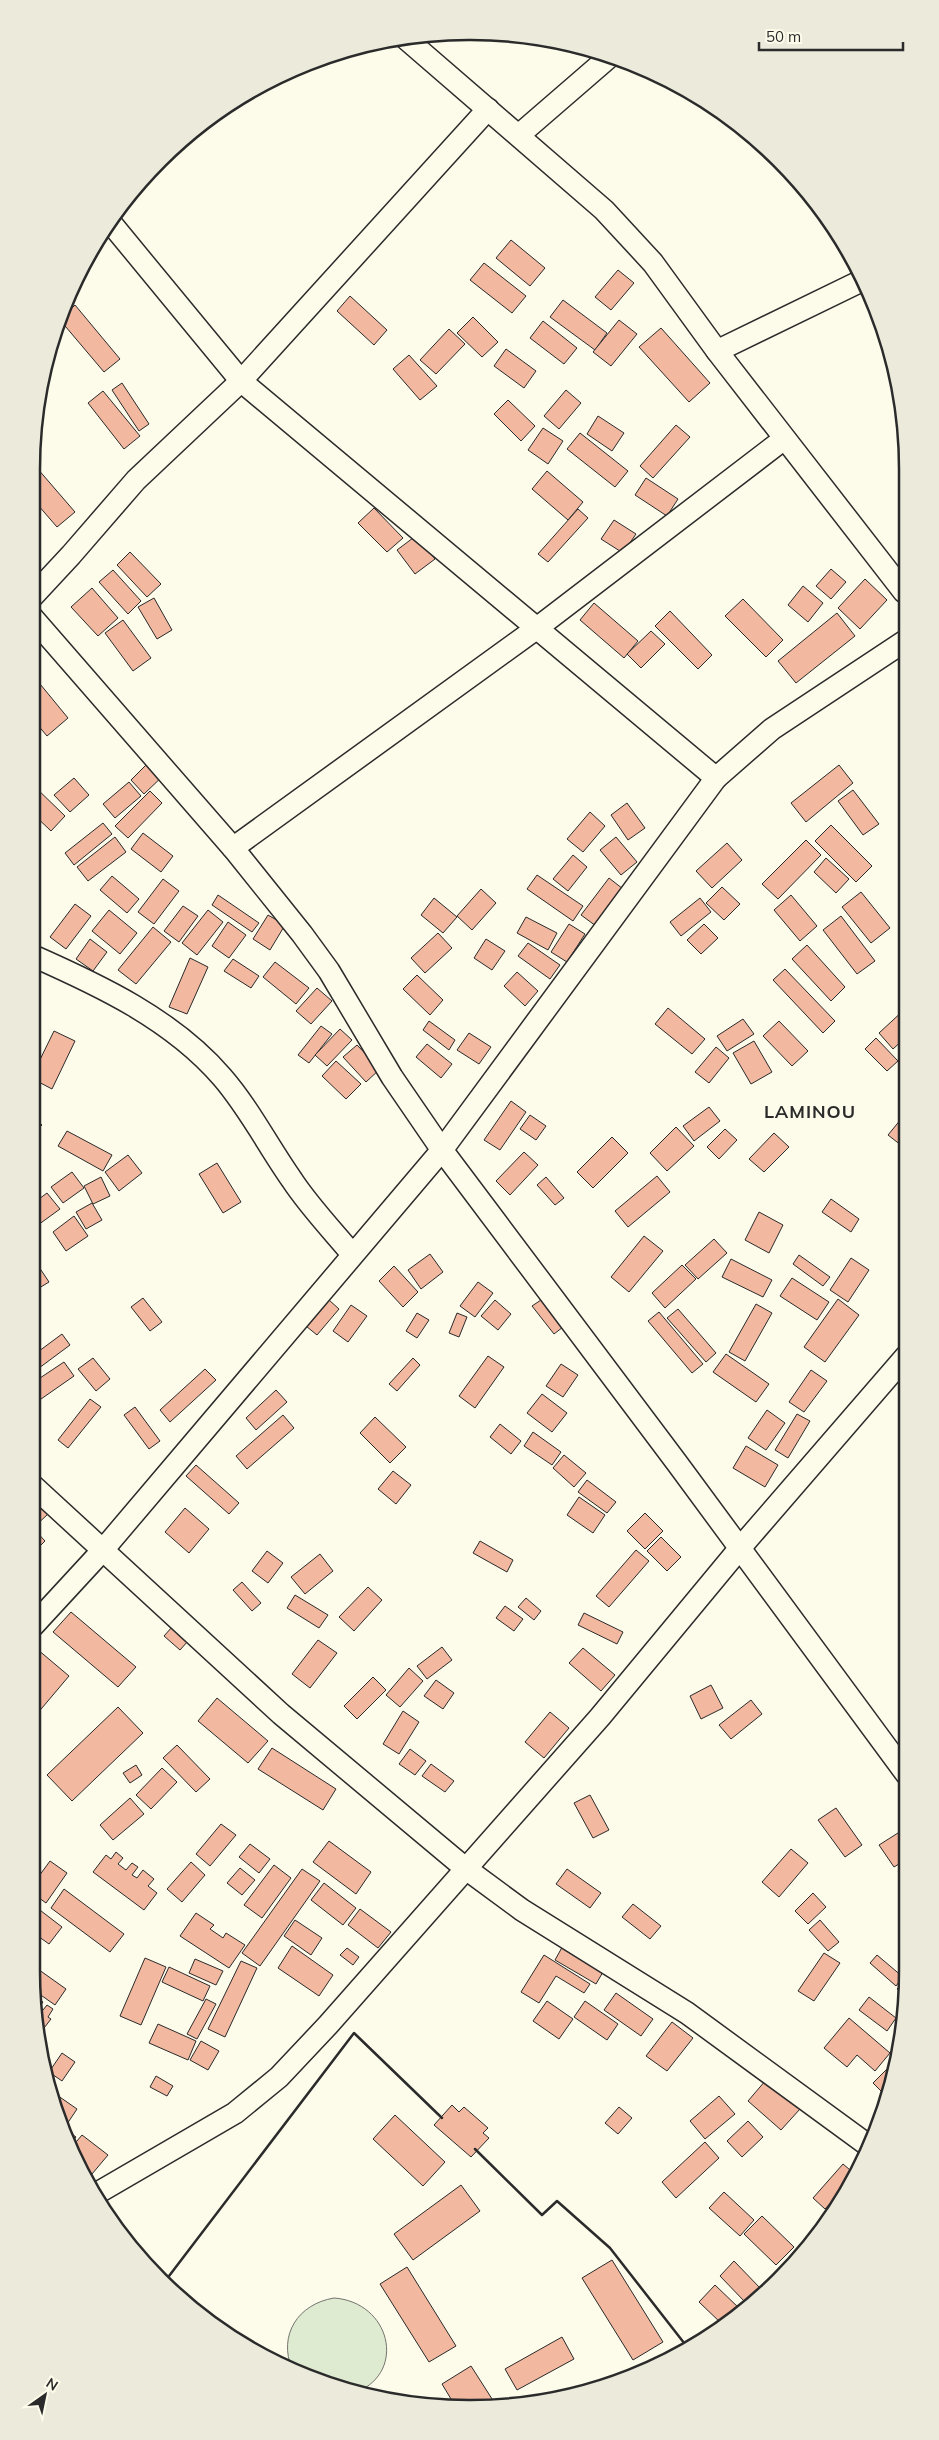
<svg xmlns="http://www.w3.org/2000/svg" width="939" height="2440" viewBox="0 0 939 2440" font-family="Mulish,sans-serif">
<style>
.green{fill:#deebd1;stroke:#74746e}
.building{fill:#f2b8a0;stroke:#2b2b2b}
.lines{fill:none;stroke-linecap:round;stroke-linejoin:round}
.minor-casing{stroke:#2b2b2b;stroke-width:24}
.minor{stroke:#fdfbea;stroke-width:21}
.wall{stroke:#2b2b2b;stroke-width:2.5}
.labels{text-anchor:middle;stroke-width:4;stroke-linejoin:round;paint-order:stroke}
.district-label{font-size:18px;font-weight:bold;letter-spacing:1px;fill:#2b2b2b;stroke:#fdfbea}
.rim{fill:none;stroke:#2b2b2b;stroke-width:2.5}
</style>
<rect width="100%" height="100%" fill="#fdfbea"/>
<path class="green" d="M334,2298C390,2302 407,2371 357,2392L329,2386L292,2369C278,2335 298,2304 334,2298Z"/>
<g class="building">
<polygon points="511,240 545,268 530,286 496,258"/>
<polygon points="484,263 526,296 512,313 470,280"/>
<polygon points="618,270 634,283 611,310 595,297"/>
<polygon points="350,296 387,330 374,345 337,311"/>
<polygon points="563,300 607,333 595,350 550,317"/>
<polygon points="75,305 120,359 104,372 60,320"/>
<polygon points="473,317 498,342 482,357 457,333"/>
<polygon points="619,320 637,334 611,366 593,352"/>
<polygon points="543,321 577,348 564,364 530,338"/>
<polygon points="661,328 710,383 689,402 639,347"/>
<polygon points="449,329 465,344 436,374 420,360"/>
<polygon points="506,349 536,371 524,388 494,366"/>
<polygon points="409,355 437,386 420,400 393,369"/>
<polygon points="122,383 149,424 139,431 112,390"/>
<polygon points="566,390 581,403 559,429 544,416"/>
<polygon points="103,391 140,436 124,449 88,403"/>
<polygon points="508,400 535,426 521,441 494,414"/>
<polygon points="598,416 624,433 612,451 587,434"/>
<polygon points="676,425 690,437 653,478 640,466"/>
<polygon points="543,428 563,441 548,464 528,450"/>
<polygon points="580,433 628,471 615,487 567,449"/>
<polygon points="37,468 75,512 57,527 31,497 31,472"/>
<polygon points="547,471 583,502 568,520 532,489"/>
<polygon points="646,478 678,499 667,516 635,495"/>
<polygon points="374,508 403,538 387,552 358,523"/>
<polygon points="578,509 588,518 548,562 538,554"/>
<polygon points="614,520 636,534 623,553 601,539"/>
<polygon points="417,535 435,559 415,574 397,550"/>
<polygon points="130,552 161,584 147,597 117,565"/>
<polygon points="831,569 846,582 831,599 816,586"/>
<polygon points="113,570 141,601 128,614 99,582"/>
<polygon points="865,579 887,600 860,629 838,608"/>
<polygon points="803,586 823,603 808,622 788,605"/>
<polygon points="92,588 118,618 98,636 71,607"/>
<polygon points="154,598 172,630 157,639 138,607"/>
<polygon points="743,599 783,640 766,657 725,616"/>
<polygon points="594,603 638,641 624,658 580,620"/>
<polygon points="670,611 712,655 698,669 655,626"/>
<polygon points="837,613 855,636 796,683 778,661"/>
<polygon points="123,620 151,658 133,671 105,633"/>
<polygon points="651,631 665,644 641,668 627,654"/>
<polygon points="31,673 68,718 47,736 31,717"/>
<polygon points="151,760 165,774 144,794 131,780"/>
<polygon points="839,765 853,783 806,822 791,803"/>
<polygon points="74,778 89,795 70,812 54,795"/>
<polygon points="129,782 141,796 115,818 103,804"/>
<polygon points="31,783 65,816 51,831 31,812"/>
<polygon points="853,790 879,824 863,835 838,801"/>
<polygon points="150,791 162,803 128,838 115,826"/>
<polygon points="627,803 645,828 628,840 611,815"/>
<polygon points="590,812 605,826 583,852 567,839"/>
<polygon points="103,823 112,834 74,865 65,853"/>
<polygon points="831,825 872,866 856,882 815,841"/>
<polygon points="143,833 173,856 161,872 131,849"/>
<polygon points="115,837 126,852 88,881 77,867"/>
<polygon points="616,837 637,862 621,875 600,850"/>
<polygon points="806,840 821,855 778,899 762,884"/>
<polygon points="727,843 742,860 712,888 696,871"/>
<polygon points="573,855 587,867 568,891 553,879"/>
<polygon points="826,858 849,879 836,893 814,872"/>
<polygon points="537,875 583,906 573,921 527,889"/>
<polygon points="112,876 139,899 127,913 100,890"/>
<polygon points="609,878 623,889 596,926 581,915"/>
<polygon points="163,879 179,891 154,924 138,912"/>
<polygon points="722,887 740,904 724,920 706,903"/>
<polygon points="481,889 496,903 472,930 457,916"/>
<polygon points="861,892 890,928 871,943 842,907"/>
<polygon points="218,895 259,923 252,932 212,905"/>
<polygon points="791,895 817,926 800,941 774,910"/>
<polygon points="434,898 457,917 443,933 421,915"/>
<polygon points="700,898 711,912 681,936 670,922"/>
<polygon points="75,904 91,916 66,949 50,937"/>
<polygon points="183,906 198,916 179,942 164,931"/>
<polygon points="109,910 137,933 120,954 92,931"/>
<polygon points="208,910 223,922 197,955 182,943"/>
<polygon points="268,915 285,925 270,950 253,939"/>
<polygon points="841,916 875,961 857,974 823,930"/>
<polygon points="526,917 557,933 548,950 517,933"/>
<polygon points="228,922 246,935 229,958 212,946"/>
<polygon points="569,924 585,934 567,962 551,952"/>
<polygon points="704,924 718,938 701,954 687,940"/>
<polygon points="153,927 171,942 136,984 118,970"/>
<polygon points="438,933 452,948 425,973 411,958"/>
<polygon points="90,939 107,952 93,971 76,959"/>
<polygon points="486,939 505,951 492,970 474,958"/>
<polygon points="528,943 560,965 550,979 518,956"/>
<polygon points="807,945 845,987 831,1001 792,959"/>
<polygon points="190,958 208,967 187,1014 169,1007"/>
<polygon points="233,959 259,976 251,988 224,971"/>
<polygon points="275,962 309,988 296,1004 263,977"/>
<polygon points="785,969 835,1021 823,1033 773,980"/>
<polygon points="517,972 538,991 525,1006 504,986"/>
<polygon points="417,975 443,1000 430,1015 403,989"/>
<polygon points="317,988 332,1001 311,1024 296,1011"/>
<polygon points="668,1008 705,1039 692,1054 655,1024"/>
<polygon points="905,1009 905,1038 893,1049 879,1033"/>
<polygon points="743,1019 754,1034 727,1051 717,1036"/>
<polygon points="429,1021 455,1040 449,1050 423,1030"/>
<polygon points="779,1021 808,1051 792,1066 763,1036"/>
<polygon points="321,1026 332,1034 309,1063 298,1055"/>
<polygon points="340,1029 352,1040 327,1066 315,1055"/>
<polygon points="54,1031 75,1041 52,1089 31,1078"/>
<polygon points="469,1033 491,1047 479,1064 457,1050"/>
<polygon points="876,1038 898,1061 887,1071 865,1049"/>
<polygon points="754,1041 772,1072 751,1084 733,1053"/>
<polygon points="427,1044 452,1064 441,1078 416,1057"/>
<polygon points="357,1045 380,1069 366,1082 343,1057"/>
<polygon points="716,1047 729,1058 709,1083 695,1072"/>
<polygon points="336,1061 361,1084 346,1099 322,1076"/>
<polygon points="511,1101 526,1112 500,1150 484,1140"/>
<polygon points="709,1107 720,1121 694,1141 683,1126"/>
<polygon points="906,1113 906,1149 888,1135"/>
<polygon points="31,1115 42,1125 31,1136"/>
<polygon points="530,1115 546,1126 536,1140 520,1129"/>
<polygon points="676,1127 694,1146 667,1171 650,1153"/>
<polygon points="725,1129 737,1140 719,1159 707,1147"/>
<polygon points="67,1131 112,1155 103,1171 58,1146"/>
<polygon points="774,1133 789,1147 764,1172 749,1159"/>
<polygon points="612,1137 628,1153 593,1188 577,1172"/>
<polygon points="524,1152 538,1165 510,1195 496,1181"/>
<polygon points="128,1155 142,1173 119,1191 105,1172"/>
<polygon points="217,1163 241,1202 223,1213 199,1174"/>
<polygon points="72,1172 84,1188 63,1203 51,1187"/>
<polygon points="657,1176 670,1192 628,1227 615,1211"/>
<polygon points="101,1177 110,1196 93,1204 84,1186"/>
<polygon points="546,1177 564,1198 555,1205 537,1185"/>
<polygon points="47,1193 60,1209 38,1225 31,1216 31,1205"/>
<polygon points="831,1199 859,1219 851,1232 822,1212"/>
<polygon points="92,1203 102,1220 86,1229 76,1212"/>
<polygon points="759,1212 783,1225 769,1253 745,1240"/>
<polygon points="74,1216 88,1236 66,1251 53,1232"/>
<polygon points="644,1236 663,1251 629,1292 611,1277"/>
<polygon points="714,1239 727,1253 698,1279 685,1265"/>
<polygon points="430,1254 443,1272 421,1289 408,1270"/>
<polygon points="799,1255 830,1277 823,1286 793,1264"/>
<polygon points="851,1258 869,1270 848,1302 830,1290"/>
<polygon points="731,1259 772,1280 763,1297 722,1277"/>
<polygon points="37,1264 49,1282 31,1293 31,1267"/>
<polygon points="682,1265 696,1279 665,1308 652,1293"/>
<polygon points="394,1266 418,1292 403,1307 379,1281"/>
<polygon points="792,1278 829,1302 817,1320 780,1296"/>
<polygon points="478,1282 493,1293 475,1317 460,1306"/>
<polygon points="143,1298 162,1322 150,1331 131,1307"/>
<polygon points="838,1299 859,1315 825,1362 804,1347"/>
<polygon points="329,1300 339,1309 317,1335 306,1326"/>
<polygon points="495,1300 511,1314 498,1330 481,1316"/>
<polygon points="541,1300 563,1327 554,1334 532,1306"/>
<polygon points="756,1304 772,1313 745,1361 729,1352"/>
<polygon points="351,1305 367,1316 348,1342 333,1331"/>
<polygon points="678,1309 716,1353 706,1362 667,1318"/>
<polygon points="659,1312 703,1364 692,1373 648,1321"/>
<polygon points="417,1313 429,1320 417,1338 406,1331"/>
<polygon points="457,1313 467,1317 459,1337 449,1333"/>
<polygon points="62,1334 70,1345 31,1374 31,1357"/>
<polygon points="726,1354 769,1384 756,1402 713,1372"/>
<polygon points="488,1356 504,1367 475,1408 459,1396"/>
<polygon points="93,1358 110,1379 96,1391 78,1369"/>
<polygon points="413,1358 420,1365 397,1391 389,1384"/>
<polygon points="64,1362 74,1376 31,1406 31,1384"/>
<polygon points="561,1364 578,1375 563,1397 546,1386"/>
<polygon points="205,1369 216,1380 170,1422 160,1410"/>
<polygon points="811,1370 827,1381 804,1412 789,1402"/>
<polygon points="276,1390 287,1402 256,1430 246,1418"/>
<polygon points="542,1394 567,1413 552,1432 527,1413"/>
<polygon points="90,1399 101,1407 68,1448 58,1440"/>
<polygon points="135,1407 160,1441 149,1449 124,1415"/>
<polygon points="767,1410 785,1423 766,1450 748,1438"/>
<polygon points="797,1414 810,1421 788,1458 775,1450"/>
<polygon points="283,1415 294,1428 247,1469 236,1456"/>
<polygon points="375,1417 406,1447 390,1463 360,1433"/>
<polygon points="500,1424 521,1441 511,1454 490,1437"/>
<polygon points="533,1432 561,1452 552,1465 524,1446"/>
<polygon points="746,1446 778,1465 765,1487 733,1468"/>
<polygon points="564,1455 586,1473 574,1487 553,1468"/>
<polygon points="196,1465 239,1503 229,1514 186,1476"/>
<polygon points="393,1471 411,1485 396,1504 378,1489"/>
<polygon points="587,1480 616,1502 607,1513 578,1492"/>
<polygon points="579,1497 605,1515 593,1533 567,1515"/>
<polygon points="31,1498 48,1514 31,1530"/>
<polygon points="185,1508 209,1529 189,1553 165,1532"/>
<polygon points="645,1513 663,1531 645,1549 627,1531"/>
<polygon points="34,1529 45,1541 31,1555 31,1532"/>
<polygon points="661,1537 681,1557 667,1571 647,1551"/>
<polygon points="480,1541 513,1560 507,1572 473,1553"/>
<polygon points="636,1550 649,1561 609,1607 596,1596"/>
<polygon points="267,1551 283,1563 268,1583 252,1571"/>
<polygon points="320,1554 333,1571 305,1594 291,1577"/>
<polygon points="31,1575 41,1585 31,1595"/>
<polygon points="242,1582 261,1603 252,1611 233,1590"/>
<polygon points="368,1587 382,1600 354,1631 339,1617"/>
<polygon points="295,1595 328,1615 319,1628 287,1608"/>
<polygon points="526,1598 541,1611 534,1620 518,1607"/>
<polygon points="505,1606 523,1619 514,1631 496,1618"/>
<polygon points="71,1612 136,1667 118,1687 53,1632"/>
<polygon points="584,1613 623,1632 617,1644 578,1625"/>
<polygon points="172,1627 188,1641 180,1650 164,1636"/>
<polygon points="318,1640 337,1653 310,1688 292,1674"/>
<polygon points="442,1647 452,1660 427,1679 417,1666"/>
<polygon points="583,1648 615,1675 601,1691 569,1663"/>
<polygon points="37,1649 69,1676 31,1721 31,1656"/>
<polygon points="409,1668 423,1681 400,1707 386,1695"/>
<polygon points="373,1677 386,1690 357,1719 344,1706"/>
<polygon points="436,1680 454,1693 443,1709 424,1696"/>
<polygon points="711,1685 723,1708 701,1719 690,1696"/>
<polygon points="217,1698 268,1741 248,1763 198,1721"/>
<polygon points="751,1700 762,1714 731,1739 719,1725"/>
<polygon points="118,1707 143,1733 72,1801 47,1775"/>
<polygon points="403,1711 419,1722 399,1754 383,1744"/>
<polygon points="550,1712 569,1728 544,1758 525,1742"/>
<polygon points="177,1745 210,1779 196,1792 163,1758"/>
<polygon points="272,1748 336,1789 323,1810 258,1769"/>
<polygon points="410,1749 426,1761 415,1775 399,1764"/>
<polygon points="431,1764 454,1781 445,1792 422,1776"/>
<polygon points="136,1765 142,1775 130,1783 123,1773"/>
<polygon points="162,1768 177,1782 151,1809 136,1795"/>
<polygon points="590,1795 609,1830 593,1838 574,1803"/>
<polygon points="130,1798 144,1814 113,1840 100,1825"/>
<polygon points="836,1808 862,1845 845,1857 818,1820"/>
<polygon points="221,1824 236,1835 210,1866 196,1854"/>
<polygon points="898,1833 907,1847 907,1859 894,1867 879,1845"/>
<polygon points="329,1841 371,1872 356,1894 313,1862"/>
<polygon points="250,1844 270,1859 259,1873 239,1857"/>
<polygon points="791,1849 808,1863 779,1897 762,1882"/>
<polygon points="116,1852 123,1858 118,1864 126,1870 132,1863 138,1867 132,1875 137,1878 143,1870 154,1879 148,1886 157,1893 144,1910 93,1872 106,1855 111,1859"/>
<polygon points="50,1861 67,1873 46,1903 31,1892 31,1887"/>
<polygon points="191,1862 205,1875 182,1902 167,1889"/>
<polygon points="907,1864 908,1884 898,1871"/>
<polygon points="274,1865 291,1878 262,1918 244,1905"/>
<polygon points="240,1868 255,1880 242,1895 227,1883"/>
<polygon points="302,1869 320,1881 260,1966 242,1953"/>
<polygon points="567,1869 601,1893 590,1908 556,1884"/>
<polygon points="324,1883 356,1908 343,1925 311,1900"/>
<polygon points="64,1889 124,1934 110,1952 51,1908"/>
<polygon points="813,1893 826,1907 808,1924 795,1911"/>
<polygon points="32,1904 62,1927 49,1944 31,1931"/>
<polygon points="633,1904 661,1926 650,1939 622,1917"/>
<polygon points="360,1909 391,1932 378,1948 348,1925"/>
<polygon points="196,1913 214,1925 210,1929 223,1938 226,1933 245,1945 229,1968 180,1936"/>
<polygon points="295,1920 322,1938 311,1955 284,1936"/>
<polygon points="820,1920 839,1942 828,1951 809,1930"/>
<polygon points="565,1942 607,1965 596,1984 555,1960"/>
<polygon points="292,1946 333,1975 319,1996 278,1968"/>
<polygon points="347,1948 359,1957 353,1965 340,1955"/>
<polygon points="824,1953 840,1963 814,2001 798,1991"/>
<polygon points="544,1955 590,1984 584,1993 556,1976 539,2003 521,1992"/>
<polygon points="877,1955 903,1977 896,1986 870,1963"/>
<polygon points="145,1958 166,1967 141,2025 120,2016"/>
<polygon points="195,1959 223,1971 216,1985 189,1973"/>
<polygon points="241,1961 257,1968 225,2037 208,2029"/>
<polygon points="35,1967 66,1989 55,2005 35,1991 32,1972"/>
<polygon points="169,1967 210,1986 203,2001 162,1982"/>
<polygon points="907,1978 905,1995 897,1989"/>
<polygon points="616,1993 653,2019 641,2036 604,2010"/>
<polygon points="36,1997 43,2002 39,2008 43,2010 47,2005 53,2009 48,2017 51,2019 41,2032"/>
<polygon points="869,1997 896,2018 887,2031 859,2010"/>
<polygon points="206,1999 216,2004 197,2039 187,2034"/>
<polygon points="547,2001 573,2019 559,2039 533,2021"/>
<polygon points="585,2001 618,2024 607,2040 574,2017"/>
<polygon points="849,2018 890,2053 875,2071 857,2055 847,2067 824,2048"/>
<polygon points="672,2022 693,2038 667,2071 646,2056"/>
<polygon points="158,2024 196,2041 188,2060 149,2043"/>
<polygon points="201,2041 219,2051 208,2070 190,2060"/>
<polygon points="62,2053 75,2062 62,2081 49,2072"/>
<polygon points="896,2060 893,2084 888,2098 873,2083"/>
<polygon points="156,2076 173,2086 167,2096 150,2087"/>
<polygon points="766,2080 800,2109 781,2130 748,2101"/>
<polygon points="54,2093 77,2109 67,2124 57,2117 55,2112 52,2096"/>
<polygon points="719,2096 735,2114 705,2139 690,2121"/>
<polygon points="452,2105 459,2112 464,2107 488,2128 483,2133 489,2138 471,2157 434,2125"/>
<polygon points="619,2107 632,2118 618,2134 605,2123"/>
<polygon points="395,2115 445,2162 423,2186 373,2139"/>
<polygon points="748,2121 763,2137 742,2157 727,2141"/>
<polygon points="62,2127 76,2137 70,2145"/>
<polygon points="82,2135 108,2155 92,2174 78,2164 71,2148"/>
<polygon points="705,2142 719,2158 676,2198 662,2182"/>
<polygon points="843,2164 856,2175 825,2209 813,2198"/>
<polygon points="461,2185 480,2211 413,2260 394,2234"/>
<polygon points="724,2192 754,2220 740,2236 709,2208"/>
<polygon points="762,2216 794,2247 776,2265 744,2234"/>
<polygon points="815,2231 819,2234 805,2249 801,2246"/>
<polygon points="612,2260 663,2342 633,2360 582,2278"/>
<polygon points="734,2261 761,2289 746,2303 720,2276"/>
<polygon points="407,2267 456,2346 429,2362 380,2284"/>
<polygon points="715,2285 740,2309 723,2325 699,2302"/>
<polygon points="562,2337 574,2359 517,2390 505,2369"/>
<polygon points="668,2355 670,2358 638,2375 638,2374"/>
<polygon points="471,2366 494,2402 454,2404 442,2384"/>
</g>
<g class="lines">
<g class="minor-casing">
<g id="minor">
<polyline points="404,37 604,210 653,263 717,351 904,592"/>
<polyline points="519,135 608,58"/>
<polyline points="110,222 241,381 716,778"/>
<polyline points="717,351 861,281"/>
<polyline points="31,598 71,555 136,480 241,381 488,109"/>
<polyline points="31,616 233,848 302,934 329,971 392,1077 442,1150 677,1463 907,1775"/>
<polyline points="233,848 537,628 784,439"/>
<path d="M31,955C99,985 172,1019 222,1077C249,1108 268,1146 292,1180C309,1206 332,1230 352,1254"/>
<polyline points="31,1484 281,1714 465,1868 522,1910 687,2013 869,2146"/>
<polyline points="31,1628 102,1551 442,1150 716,778 772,729 905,641"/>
<polyline points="94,2195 235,2113 279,2077 328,2025 600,1717 740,1548 906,1356"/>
</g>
</g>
<use href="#minor" class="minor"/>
<g class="wall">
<polyline points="475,2149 542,2215 557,2201 610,2248 688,2348"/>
<polyline points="166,2280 354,2033 442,2118"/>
</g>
</g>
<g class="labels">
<g class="district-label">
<text x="810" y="1118">LAMINOU</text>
</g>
</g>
<path d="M0 0H939V2440H0ZM469 40H470A429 429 0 0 1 899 469V1971A429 429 0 0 1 470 2400H469A429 429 0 0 1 40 1971V469A429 429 0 0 1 469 40Z" fill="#eceadb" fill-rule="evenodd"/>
<path class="rim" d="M469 40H470A429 429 0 0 1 899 469V1971A429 429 0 0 1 470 2400H469A429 429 0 0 1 40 1971V469A429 429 0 0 1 469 40Z"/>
<g transform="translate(45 2395) rotate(33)" stroke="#fdfbea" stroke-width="4" paint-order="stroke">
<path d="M0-4L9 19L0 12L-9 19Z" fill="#2b2b2b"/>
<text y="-8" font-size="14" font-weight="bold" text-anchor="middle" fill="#2b2b2b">N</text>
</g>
<path d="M759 42v8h144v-8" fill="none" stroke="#2b2b2b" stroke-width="2.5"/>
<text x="766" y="42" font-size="15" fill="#2b2b2b" stroke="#fdfbea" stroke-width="4" paint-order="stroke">50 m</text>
</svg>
